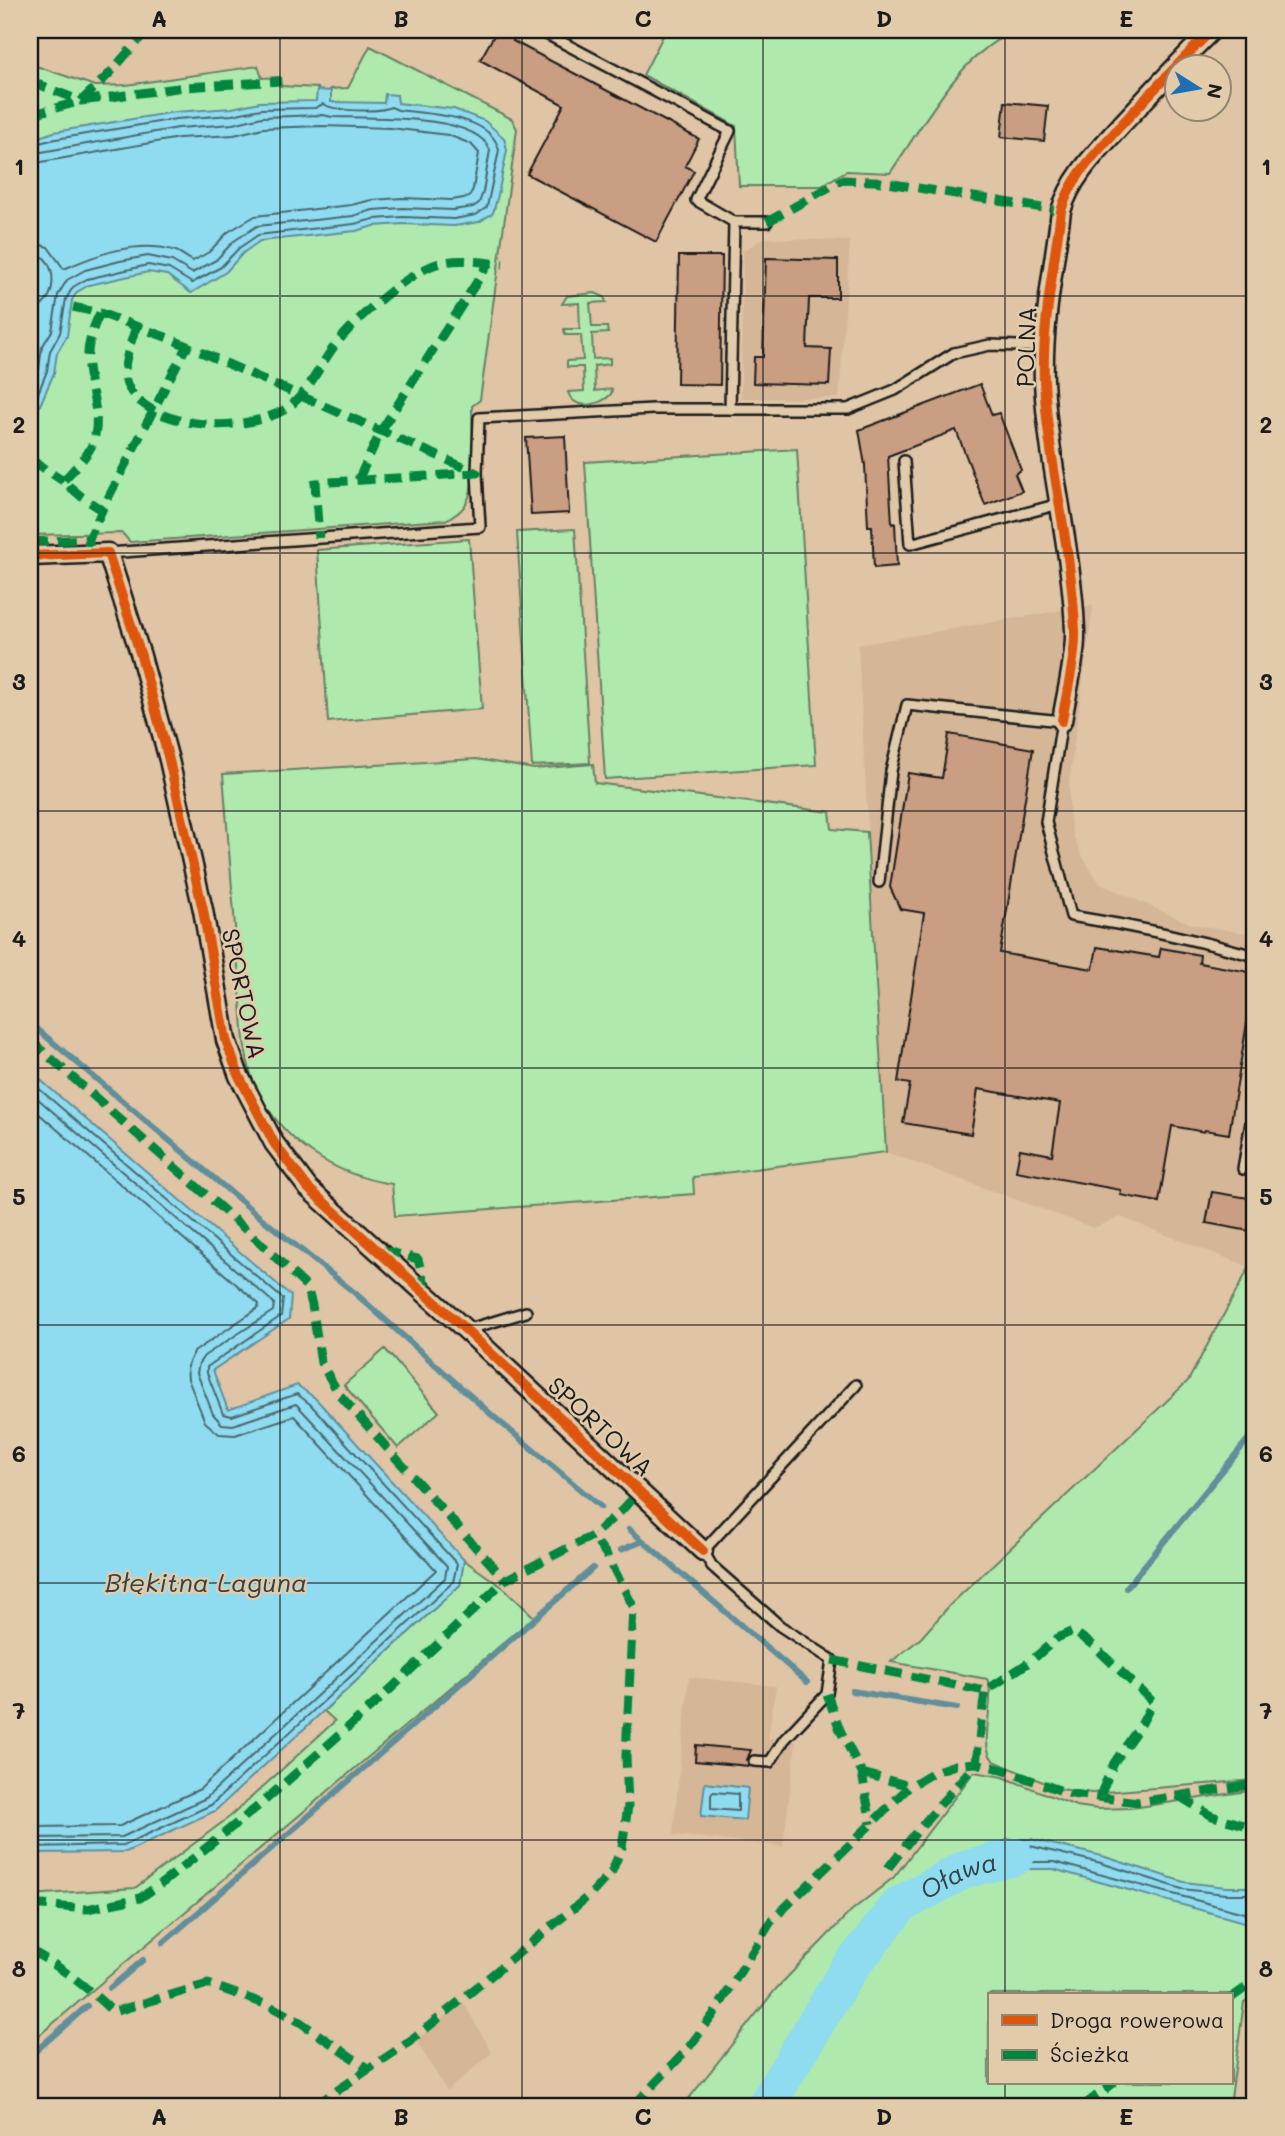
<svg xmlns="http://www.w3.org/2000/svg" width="1285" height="2136" viewBox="0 0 1285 2136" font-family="Mali,sans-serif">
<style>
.built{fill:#d5b697}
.green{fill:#afe9ad;stroke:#668264;stroke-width:2;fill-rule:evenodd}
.water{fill:#8fdbef;stroke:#618f9b;stroke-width:2}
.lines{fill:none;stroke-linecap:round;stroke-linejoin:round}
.shore{stroke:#4a6870;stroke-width:2}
.stream{stroke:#618f9b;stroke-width:6}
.river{stroke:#8fdbef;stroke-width:38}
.building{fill:#ca9e82;stroke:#1c1c1c;stroke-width:2}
.lane-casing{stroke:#1c1c1c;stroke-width:14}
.street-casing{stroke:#1c1c1c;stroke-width:23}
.lane{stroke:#e1cbab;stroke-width:9}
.street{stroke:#e1cbab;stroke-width:18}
.quiet{stroke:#00873e;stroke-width:9;stroke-dasharray:18 9;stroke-linecap:butt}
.cycleway-casing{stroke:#e1cbab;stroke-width:15}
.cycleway{stroke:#de560d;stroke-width:10}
.grid{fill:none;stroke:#1c1c1c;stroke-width:2;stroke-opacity:0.55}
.labels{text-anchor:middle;stroke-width:5;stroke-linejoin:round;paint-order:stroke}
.street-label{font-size:24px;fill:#1c1c1c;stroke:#e1cbab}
.water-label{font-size:26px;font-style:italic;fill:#334246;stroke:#e1cbab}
.neatline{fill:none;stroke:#1c1c1c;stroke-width:2.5}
.grid-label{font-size:23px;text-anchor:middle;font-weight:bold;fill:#1c1c1c}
</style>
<rect width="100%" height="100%" fill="#dfc4a5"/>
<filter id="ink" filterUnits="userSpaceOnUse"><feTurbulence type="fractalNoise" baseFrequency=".0143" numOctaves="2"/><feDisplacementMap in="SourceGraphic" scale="14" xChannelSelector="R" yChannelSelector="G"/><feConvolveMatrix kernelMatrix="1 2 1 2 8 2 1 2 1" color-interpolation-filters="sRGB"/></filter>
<g filter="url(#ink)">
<g class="built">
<polygon points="764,238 850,241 839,398 741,398 743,251"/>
<polygon points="1093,605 1069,782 1069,813 1073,836 1081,854 1100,884 1191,924 1255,935 1255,1269 1120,1217 1094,1228 886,1152 858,645"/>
<polygon points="689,1677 776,1686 768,1738 796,1742 783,1846 673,1835"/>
<polygon points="463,2002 492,2053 447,2091 416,2040"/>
</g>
<g class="green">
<path d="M666,30H1017C961,51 923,126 890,173L846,171L821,186H739L736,126L643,75Z"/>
<path d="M370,46L512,119L517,129L480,400L472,406C472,430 476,476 469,497C465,509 456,516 445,520L130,542L122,533L30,535V64L95,86L126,85L258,66L262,78L280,77L281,86L318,88V102L329,101L330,89L348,88Z"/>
<path d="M595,293L604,297L606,302L590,303L592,327H607L608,333L592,334L593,359L610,358V364L594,366L595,391L612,389L611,394C601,406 574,411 568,392L584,391L583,367H567V361L583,360L581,335H565L564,329H580L579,303L562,304L567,296Z"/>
<polygon points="797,449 816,765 605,779 585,462"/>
<polygon points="575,529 590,763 532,766 517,532"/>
<polygon points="469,539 482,709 328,722 317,550"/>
<path d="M476,759L534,769L593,764L595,783L830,812L832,829L867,832L886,1152L693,1177L694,1194L395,1216L392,1184C334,1175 283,1143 256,1088C249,1074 247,1057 244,1041L223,774Z"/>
<path d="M1250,1266L1255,1269V1780L1092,1793L1059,1789L994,1761C977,1746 997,1701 987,1679L891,1662L921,1638L950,1605L1188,1381Z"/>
<polygon points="385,1349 439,1412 398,1448 344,1385"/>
<polygon points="464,1560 505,1589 534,1617 30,2043 30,1895 135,1888 232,1815 335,1721 324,1711 460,1585"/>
<path d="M974,1772L1003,1777L1076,1806L1098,1809L1132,1808L1255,1790V1996L1244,2002L1230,2106H683L776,1989L851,1911L894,1877ZM989,1994H1231V2082H989Z"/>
</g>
<g class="water">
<polygon points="317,90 331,91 331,102 384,103 385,94 397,95 398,103 454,109 485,121 504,138 507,150 498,195 493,213 479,222 454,226 403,224 374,226 356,231 260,241 243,253 226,272 191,293 167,275 148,272 89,285 77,292 72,300 67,336 57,353 54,373 30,428 30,304 36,284 36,272 30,265 30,140 54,132 175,112 232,108 260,102 316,101"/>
<polygon points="30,1071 291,1296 289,1319 213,1370 228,1410 297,1385 315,1398 464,1560 460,1585 215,1811 126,1852 30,1853"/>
<polygon points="705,1783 748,1788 745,1820 701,1816"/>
<polygon points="1008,1839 1031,1839 1102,1856 1184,1882 1226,1887 1255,1887 1255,1923 1244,1922 1053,1869 1003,1869 969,1880 962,1861"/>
</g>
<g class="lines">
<g class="shore">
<path d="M30,145L56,139L176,119L232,115L261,109L315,108L323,104C334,111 379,113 391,107L398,110C427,114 491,114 499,150L487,207L476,215L454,219L403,217L374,219L354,224L258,235L239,248L221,267L192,283L169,269L148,265L87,279L73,287L66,299L60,333L50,351L47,371L30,413"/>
<path d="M30,154L178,128L233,124L262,117L323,115L332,117C366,118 476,113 490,150L483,192L479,203L473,207L453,210L403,208L373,210L353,216L257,226L234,241L216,260L192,273L172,261L148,256L120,261L85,270L67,280L58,295L52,331L42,347L39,369L30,392"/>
<path d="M30,164L179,138L234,135L263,128L322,126L391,128L448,135L471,144L479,153L473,189L469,197L452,200L402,198L372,200L351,205L255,216L228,232L209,252L193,261C186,258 181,252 173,250C137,240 97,254 64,269L48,247L30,242"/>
<path d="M30,252C61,254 59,308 30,310"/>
<polyline points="30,1081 283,1299 281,1316 207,1367 207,1373 223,1414 232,1416 297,1394 310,1404 457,1564 453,1582 211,1805 124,1845 30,1847"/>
<polyline points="30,1092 274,1303 273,1311 204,1356 199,1363 197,1373 213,1414 222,1424 233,1425 296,1404 447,1566 445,1578 206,1798 122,1837 30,1838"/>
<polyline points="30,1106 259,1304 258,1308 194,1352 187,1366 188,1379 205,1422 219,1434 235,1435 294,1416 436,1570 200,1789 120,1826 30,1827"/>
<polygon points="713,1792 738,1794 738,1811 711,1809 711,1795"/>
<polyline points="1255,1894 1225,1894 1182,1889 1101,1863 1030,1846 1010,1846 972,1866 975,1870 1002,1862 1054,1862 1255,1916"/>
</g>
<g class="stream">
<polyline points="30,1023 260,1217 355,1293 493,1416 601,1507"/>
<polyline points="629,1529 807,1682"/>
<polyline points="621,1550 643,1541"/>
<polyline points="1126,1588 1255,1431"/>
<polyline points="852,1691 957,1708"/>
<polyline points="163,1943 593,1568"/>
<polyline points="110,1988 143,1960"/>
<polyline points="30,2056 87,2006"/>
</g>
<path class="river" id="s1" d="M766,2106L848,1970L900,1905L965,1869L1015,1857"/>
</g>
<g class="building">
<polygon points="497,30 519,30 513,41 699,139 685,166 694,171 656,242 527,174 564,105 480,60"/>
<polygon points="1005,102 1048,106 1044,141 1001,137"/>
<polygon points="679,256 722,256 720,385 677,384"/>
<polygon points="766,258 838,260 838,298 809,298 807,348 831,349 829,385 753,383 754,357 763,357"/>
<polygon points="980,384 992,415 999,413 1021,470 1015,474 1022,491 985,505 956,430 888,456 892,524 895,523 897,566 874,568 872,526 868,526 865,465 859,430"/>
<polygon points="565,436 569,513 531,515 526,438"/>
<polygon points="949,734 1033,749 1000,953 1093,969 1097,947 1159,957 1161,948 1200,955 1199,963 1255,973 1229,1134 1205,1130 1204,1132 1172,1126 1159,1202 1120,1195 1121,1190 1016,1171 1020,1149 1052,1155 1060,1103 978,1089 971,1134 903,1123 910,1084 898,1082 924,913 900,909 890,887 908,773 942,778"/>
<polygon points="1212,1192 1255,1199 1255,1232 1206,1223"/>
<polygon points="696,1745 751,1750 747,1760 750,1766 695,1761"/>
</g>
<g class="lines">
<g class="lane-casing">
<g id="lane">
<polyline points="539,30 730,131 696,200 734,222 767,222"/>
<polyline points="730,409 734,222"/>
<polyline points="904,461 910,544 1059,504"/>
<polyline points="108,553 480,527 477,473 479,418 653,409 848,409 895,390 954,353 990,345 1043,347"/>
<path d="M879,882L891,771L907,705L1062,721L1046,822L1071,916C1134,926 1194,939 1255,956"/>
<polyline points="1243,1169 1255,1099"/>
<polyline points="466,1330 526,1312"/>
<polyline points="754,1761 770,1762 784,1740 827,1694 832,1660 780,1626 712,1566 703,1551 856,1385"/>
</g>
</g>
<g class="street-casing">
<g id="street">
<polyline points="30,556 108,553 141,656 169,760 203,910 226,1040 239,1076 274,1143 308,1188 466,1330 703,1551"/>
<path d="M1062,721C1066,695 1076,657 1075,631C1072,547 1048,465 1044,381C1042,325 1054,267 1061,211C1071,176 1099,150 1122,124C1152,92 1181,60 1212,30"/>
</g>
</g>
<use href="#lane" class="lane"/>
<use href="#street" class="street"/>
<g class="quiet">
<polyline points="30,81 81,101 110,73 147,30"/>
<polyline points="30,115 81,101 185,87 281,81"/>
<polyline points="767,222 842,180 875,181 1061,211"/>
<polyline points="73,307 100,313 171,339 477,473 315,483 319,538"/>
<path d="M100,313C92,329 86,348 88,366C90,394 104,419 91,447C85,459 72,471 63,481L82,497L102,510L186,347"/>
<path d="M136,326C128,355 113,381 142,403C176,430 247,431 284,410C308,396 319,365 336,344C357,318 395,284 425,269C451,255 475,262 503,264"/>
<polyline points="30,459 63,481"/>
<polyline points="358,480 382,429 489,263"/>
<polyline points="30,542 89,539"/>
<polyline points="89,546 89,539 102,510"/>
<polyline points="30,1040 254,1237 307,1287 312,1305 321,1363 339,1394 505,1580"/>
<polyline points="382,1250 418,1259 427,1294"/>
<polyline points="832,1660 985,1691 1031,1661 1057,1638 1073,1631 1094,1646 1153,1702 1142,1723 1114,1763 1099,1798"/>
<polyline points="827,1694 840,1730 862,1773 871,1824"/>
<polyline points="862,1773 910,1786"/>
<polyline points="1179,1796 1212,1816 1255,1828"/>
<polyline points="888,1868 913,1836 976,1763 985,1691"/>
<polyline points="30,1904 87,1909 140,1898 165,1881 262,1803 379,1700 505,1580 592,1536 621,1511 639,1492"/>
<path d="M30,1950C61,1967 87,1987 113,2012L208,1984L268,2005L300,2022L370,2070"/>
<polyline points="1231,1998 1255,1981"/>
<polyline points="314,2106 412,2040 591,1894 612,1871 622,1847 628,1806 626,1756 633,1606 606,1554 592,1536"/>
<polyline points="633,2106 686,2051 714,2014 772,1920 910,1786 934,1772 955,1765 976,1763 1000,1769 1071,1794 1138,1802 1255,1784"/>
<polyline points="1083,2106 1115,2082"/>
</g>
<g class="cycleway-casing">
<g id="cycleway">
<polyline points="30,556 108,553 141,656 169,760 203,910 226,1040 239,1076 274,1143 308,1188 466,1330 703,1551"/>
<path d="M1062,721C1066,695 1076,657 1075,631C1072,547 1048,465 1044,381C1042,325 1054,267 1061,211C1071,176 1099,150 1122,124C1152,92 1181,60 1212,30"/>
</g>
</g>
<use href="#cycleway" class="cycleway"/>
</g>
</g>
<path class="grid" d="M280,30V2106M522,30V2106M763,30V2106M1005,30V1994M30,296H1255M30,553H1255M30,811H1255M30,1068H1255M30,1325H1255M30,1583H1255M30,1840H1255M1005,2082V2106"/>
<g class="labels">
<g class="street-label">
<text transform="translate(1027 347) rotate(-88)" y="8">POLNA</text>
<text transform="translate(243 994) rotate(78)" y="8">SPORTOWA</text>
<text transform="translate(600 1427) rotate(43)" y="8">SPORTOWA</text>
</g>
<g class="water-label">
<text x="206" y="1592">Błękitna Laguna</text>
<text dy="9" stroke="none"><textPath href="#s1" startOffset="308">Oława</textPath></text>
</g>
</g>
<rect width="1285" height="2136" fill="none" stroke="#e1cbab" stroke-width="77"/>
<rect x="988" y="1993" width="245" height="91" fill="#e1cbab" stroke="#928572" stroke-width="2"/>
<rect x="1002" y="2015" width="35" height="10" fill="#de560d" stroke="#928572" stroke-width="2"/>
<text x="1050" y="2028" font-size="21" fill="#1c1c1c">Droga rowerowa</text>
<rect x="1002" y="2050" width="35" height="10" fill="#00873e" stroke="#928572" stroke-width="2"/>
<text x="1050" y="2062" font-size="21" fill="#1c1c1c">Ścieżka</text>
<g transform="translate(1198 88) rotate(101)"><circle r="33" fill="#e1cbab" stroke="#928572" stroke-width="2"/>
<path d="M0-5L12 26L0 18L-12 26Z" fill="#1f6fb2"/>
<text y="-10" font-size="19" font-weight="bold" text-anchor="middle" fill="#1c1c1c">N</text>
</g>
<rect x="38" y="38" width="1208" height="2060" class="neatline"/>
<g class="grid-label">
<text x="159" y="27">A</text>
<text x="401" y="27">B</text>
<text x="643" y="27">C</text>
<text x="884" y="27">D</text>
<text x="1126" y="27">E</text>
<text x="19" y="175">1</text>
<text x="1266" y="175">1</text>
<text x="19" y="433">2</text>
<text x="1266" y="433">2</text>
<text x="19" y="690">3</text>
<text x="1266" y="690">3</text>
<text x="19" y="947">4</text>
<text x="1266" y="947">4</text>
<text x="19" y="1205">5</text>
<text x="1266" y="1205">5</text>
<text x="19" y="1462">6</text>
<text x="1266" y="1462">6</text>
<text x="19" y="1719">7</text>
<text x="1266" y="1719">7</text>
<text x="19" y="1977">8</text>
<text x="1266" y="1977">8</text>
<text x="159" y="2125">A</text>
<text x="401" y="2125">B</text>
<text x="643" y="2125">C</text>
<text x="884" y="2125">D</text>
<text x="1126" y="2125">E</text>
</g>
</svg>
